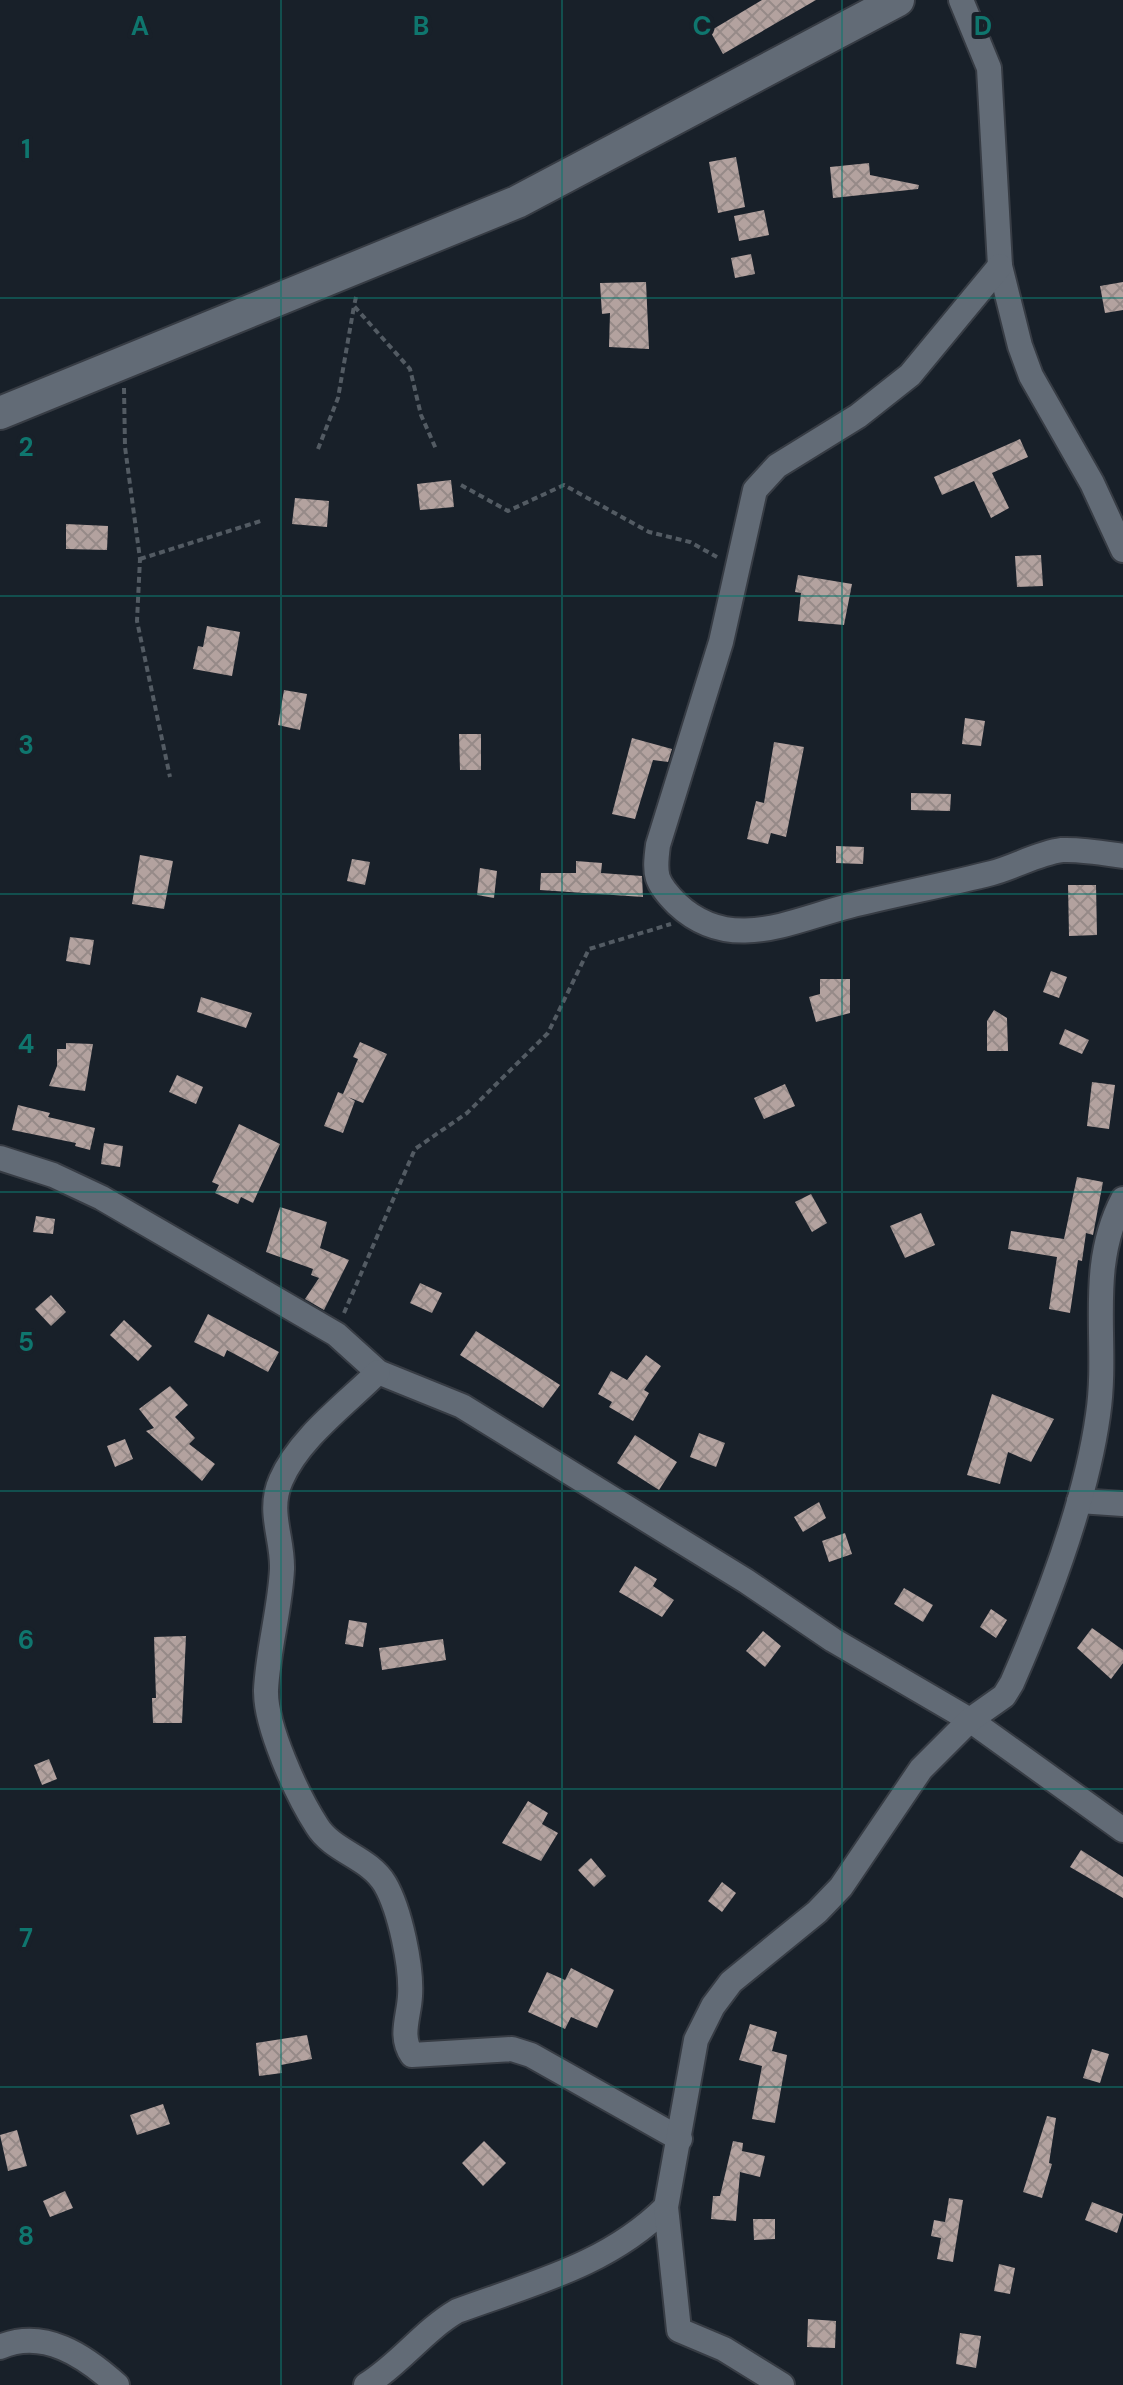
<svg xmlns="http://www.w3.org/2000/svg" width="1123" height="2385" viewBox="0 0 1123 2385" font-family="'DM Sans',sans-serif">
<style>
.building{fill:url(#building-cross-hatch)}
.lines{fill:none;stroke-linecap:round;stroke-linejoin:round}
.street-casing{stroke:#373c44;stroke-width:28}
.secondary-casing{stroke:#373c44;stroke-width:36}
.path{stroke:#535b63;stroke-width:4;stroke-dasharray:6 4;stroke-linecap:butt}
.street{stroke:#626b76;stroke-width:24}
.secondary{stroke:#626b76;stroke-width:32}
.grid{fill:none;stroke:#0f766e;stroke-width:2;stroke-opacity:0.55}
.grid-label{font-size:26px;text-anchor:middle;font-weight:bold;fill:#0f766e;stroke:#182029;stroke-width:8;stroke-linejoin:round;paint-order:stroke}
</style>
<defs>
<pattern id="building-cross-hatch" width="8" height="8" patternUnits="userSpaceOnUse" patternTransform="scale(2)"><rect width="8" height="8" fill="#b3a29f"/><path d="M0 0l8 8M0 8l8-8" fill="none" stroke="#968a88"/></pattern>
</defs>
<rect width="100%" height="100%" fill="#182029"/>
<g class="building">
<polygon points="762,0 816,0 723,54 710,31"/>
<polygon points="736,157 745,207 718,213 709,162"/>
<polygon points="869,163 870,175 919,185 918,189 833,198 830,167"/>
<polygon points="764,210 769,235 739,241 734,216"/>
<polygon points="751,254 755,274 735,278 731,258"/>
<polygon points="646,282 649,349 609,347 610,313 602,314 600,283"/>
<polygon points="1123,282 1123,310 1105,313 1100,286"/>
<polygon points="1020,439 1028,457 992,473 1009,508 991,518 974,481 942,495 934,477"/>
<polygon points="451,480 454,507 420,510 417,484"/>
<polygon points="295,498 329,501 327,527 292,524"/>
<polygon points="66,524 108,526 107,550 66,549"/>
<polygon points="1041,555 1043,586 1017,587 1015,556"/>
<polygon points="798,575 852,584 844,625 798,621 801,593 795,592"/>
<polygon points="207,626 240,632 232,676 193,669 198,646 203,647"/>
<polygon points="284,690 307,694 300,730 278,725"/>
<polygon points="965,718 985,721 981,746 962,744"/>
<polygon points="459,734 481,734 481,770 460,770"/>
<polygon points="632,738 672,749 668,762 653,760 635,819 612,814"/>
<polygon points="774,742 804,747 786,837 771,833 768,844 747,839 756,801 764,803"/>
<polygon points="911,793 951,794 950,811 911,810"/>
<polygon points="836,846 864,847 863,864 836,863"/>
<polygon points="140,855 173,861 164,909 132,904"/>
<polygon points="352,859 370,862 365,885 347,881"/>
<polygon points="576,861 602,863 601,873 642,876 643,897 540,890 541,873 576,873"/>
<polygon points="480,868 497,871 494,898 477,895"/>
<polygon points="1068,885 1096,885 1097,935 1069,936"/>
<polygon points="70,937 94,940 90,965 66,961"/>
<polygon points="1051,971 1067,977 1059,998 1043,992"/>
<polygon points="820,979 850,979 850,1013 816,1022 809,997 820,994"/>
<polygon points="201,997 252,1013 246,1028 197,1012"/>
<polygon points="994,1010 1007,1018 1008,1051 987,1051 987,1021"/>
<polygon points="1065,1029 1089,1040 1082,1054 1059,1044"/>
<polygon points="360,1042 387,1054 363,1103 348,1097 355,1101 343,1133 324,1126 338,1092 343,1094 358,1059 353,1057"/>
<polygon points="66,1043 93,1044 85,1091 49,1086 57,1066 57,1049 66,1049"/>
<polygon points="177,1075 203,1087 196,1104 169,1092"/>
<polygon points="1092,1082 1115,1085 1109,1129 1087,1126"/>
<polygon points="785,1084 795,1106 764,1119 754,1098"/>
<polygon points="18,1105 50,1113 48,1117 95,1128 90,1150 75,1146 76,1143 12,1130"/>
<polygon points="239,1124 280,1144 253,1203 241,1197 238,1204 215,1193 219,1185 212,1182"/>
<polygon points="104,1143 123,1146 120,1167 101,1164"/>
<polygon points="1077,1177 1103,1182 1093,1235 1086,1233 1082,1261 1078,1260 1070,1313 1049,1309 1057,1257 1008,1249 1011,1231 1064,1239"/>
<polygon points="811,1194 827,1223 812,1232 795,1202"/>
<polygon points="280,1207 327,1222 320,1248 349,1260 324,1310 305,1299 319,1278 311,1275 313,1269 266,1252"/>
<polygon points="921,1213 935,1245 905,1258 890,1226"/>
<polygon points="36,1216 55,1219 53,1234 33,1232"/>
<polygon points="420,1283 442,1293 432,1313 410,1303"/>
<polygon points="51,1295 66,1312 51,1326 35,1309"/>
<polygon points="208,1314 279,1352 268,1372 227,1350 224,1357 194,1342"/>
<polygon points="124,1320 152,1346 138,1361 110,1335"/>
<polygon points="476,1331 560,1385 543,1408 460,1355"/>
<polygon points="646,1355 661,1366 644,1390 649,1393 633,1421 609,1407 612,1402 598,1394 611,1371 627,1380"/>
<polygon points="170,1386 188,1405 175,1417 195,1438 189,1444 215,1464 202,1481 146,1431 154,1428 139,1409"/>
<polygon points="992,1394 1054,1419 1031,1462 1008,1452 1000,1484 967,1475"/>
<polygon points="699,1433 725,1443 716,1467 690,1457"/>
<polygon points="635,1435 677,1462 659,1490 617,1463"/>
<polygon points="125,1439 133,1459 115,1467 107,1446"/>
<polygon points="819,1502 826,1518 803,1532 794,1517"/>
<polygon points="845,1533 852,1554 829,1562 822,1541"/>
<polygon points="635,1566 657,1579 653,1586 674,1600 662,1617 619,1592"/>
<polygon points="904,1588 933,1605 923,1622 894,1604"/>
<polygon points="991,1609 1007,1620 996,1638 980,1627"/>
<polygon points="349,1620 367,1623 363,1647 345,1644"/>
<polygon points="1092,1628 1123,1650 1123,1663 1111,1679 1077,1648"/>
<polygon points="763,1631 781,1646 765,1667 746,1651"/>
<polygon points="186,1636 182,1723 153,1723 152,1698 156,1698 154,1637"/>
<polygon points="443,1639 446,1660 382,1670 379,1648"/>
<polygon points="49,1759 57,1779 42,1785 34,1765"/>
<polygon points="528,1801 548,1813 542,1824 558,1833 541,1861 502,1843"/>
<polygon points="1081,1850 1123,1877 1123,1898 1070,1867"/>
<polygon points="591,1858 606,1876 594,1887 578,1870"/>
<polygon points="722,1882 736,1893 722,1912 708,1901"/>
<polygon points="571,1968 614,1990 597,2028 571,2017 565,2029 528,2012 547,1972 565,1980"/>
<polygon points="750,2024 777,2032 772,2051 787,2055 775,2123 752,2119 762,2066 739,2060"/>
<polygon points="307,2035 312,2059 281,2065 282,2073 259,2076 256,2043"/>
<polygon points="1092,2049 1109,2054 1100,2083 1083,2078"/>
<polygon points="163,2104 170,2124 137,2135 130,2115"/>
<polygon points="1047,2116 1056,2118 1049,2163 1052,2164 1042,2198 1023,2192"/>
<polygon points="17,2130 27,2166 8,2171 0,2135"/>
<polygon points="484,2141 506,2163 483,2186 462,2163"/>
<polygon points="733,2141 743,2143 742,2151 765,2156 760,2177 740,2172 736,2221 711,2219 713,2196 720,2196"/>
<polygon points="65,2191 73,2208 50,2217 43,2201"/>
<polygon points="949,2198 963,2200 953,2262 937,2259 941,2238 931,2236 934,2220 945,2222"/>
<polygon points="1092,2202 1123,2214 1117,2233 1085,2220"/>
<polygon points="753,2219 775,2219 775,2239 754,2240"/>
<polygon points="999,2264 1015,2268 1010,2294 994,2291"/>
<polygon points="808,2319 836,2321 835,2348 807,2347"/>
<polygon points="960,2333 981,2336 976,2368 956,2364"/>
</g>
<g class="lines">
<g class="street-casing">
<g id="street">
<polyline points="961,0 989,68 1000,266 1020,346 1031,376 1092,483 1123,550"/>
<path d="M1000,266L910,375L858,416L777,466L755,490L721,642L658,845C654,875 655,882 677,904C730,954 790,921 849,906C897,894 945,885 992,873C1015,867 1038,853 1062,850C1082,849 1103,853 1123,856"/>
<polyline points="0,1158 53,1175 102,1198 336,1334 378,1372 462,1406 746,1581 833,1640 970,1720 1123,1830"/>
<path d="M378,1372C346,1404 299,1438 281,1480C267,1511 283,1538 282,1569C280,1610 268,1649 266,1690C265,1726 297,1795 317,1826C333,1852 369,1857 385,1884C400,1910 412,1967 410,1996C409,2017 399,2036 412,2055L512,2049L531,2055L680,2139"/>
<polyline points="1079,1501 1123,1504"/>
<path d="M0,2347C44,2328 85,2356 117,2385"/>
<path d="M366,2385C400,2364 423,2331 457,2311C533,2283 608,2265 666,2207"/>
<path d="M782,2385L724,2349L679,2330L666,2207L696,2040L713,2006L731,1982L817,1912L841,1887L921,1769L970,1720L1004,1696L1012,1683C1047,1603 1086,1501 1098,1415C1109,1340 1086,1270 1123,1199"/>
</g>
</g>
<g class="secondary-casing">
<polyline id="secondary" points="0,413 517,202 898,0"/>
</g>
<g class="path">
<polyline points="356,297 354,306 410,369 421,415 436,449"/>
<polyline points="124,388 125,447 140,559 137,621 170,777"/>
<polyline points="318,449 338,398 354,306"/>
<polyline points="461,485 508,511 564,485 649,532 690,542 717,557"/>
<polyline points="140,559 264,520"/>
<polyline points="344,1313 415,1149 467,1113 548,1033 589,949 671,924"/>
</g>
<use href="#street" class="street"/>
<use href="#secondary" class="secondary"/>
</g>
<path class="grid" d="M281,0V2385M562,0V2385M842,0V2385M0,298H1123M0,596H1123M0,894H1123M0,1192H1123M0,1491H1123M0,1789H1123M0,2087H1123"/>
<g class="grid-label">
<text x="140" y="35">A</text>
<text x="421" y="35">B</text>
<text x="702" y="35">C</text>
<text x="983" y="35">D</text>
<text x="26" y="158">1</text>
<text x="26" y="456">2</text>
<text x="26" y="754">3</text>
<text x="26" y="1053">4</text>
<text x="26" y="1351">5</text>
<text x="26" y="1649">6</text>
<text x="26" y="1947">7</text>
<text x="26" y="2245">8</text>
</g>
</svg>
